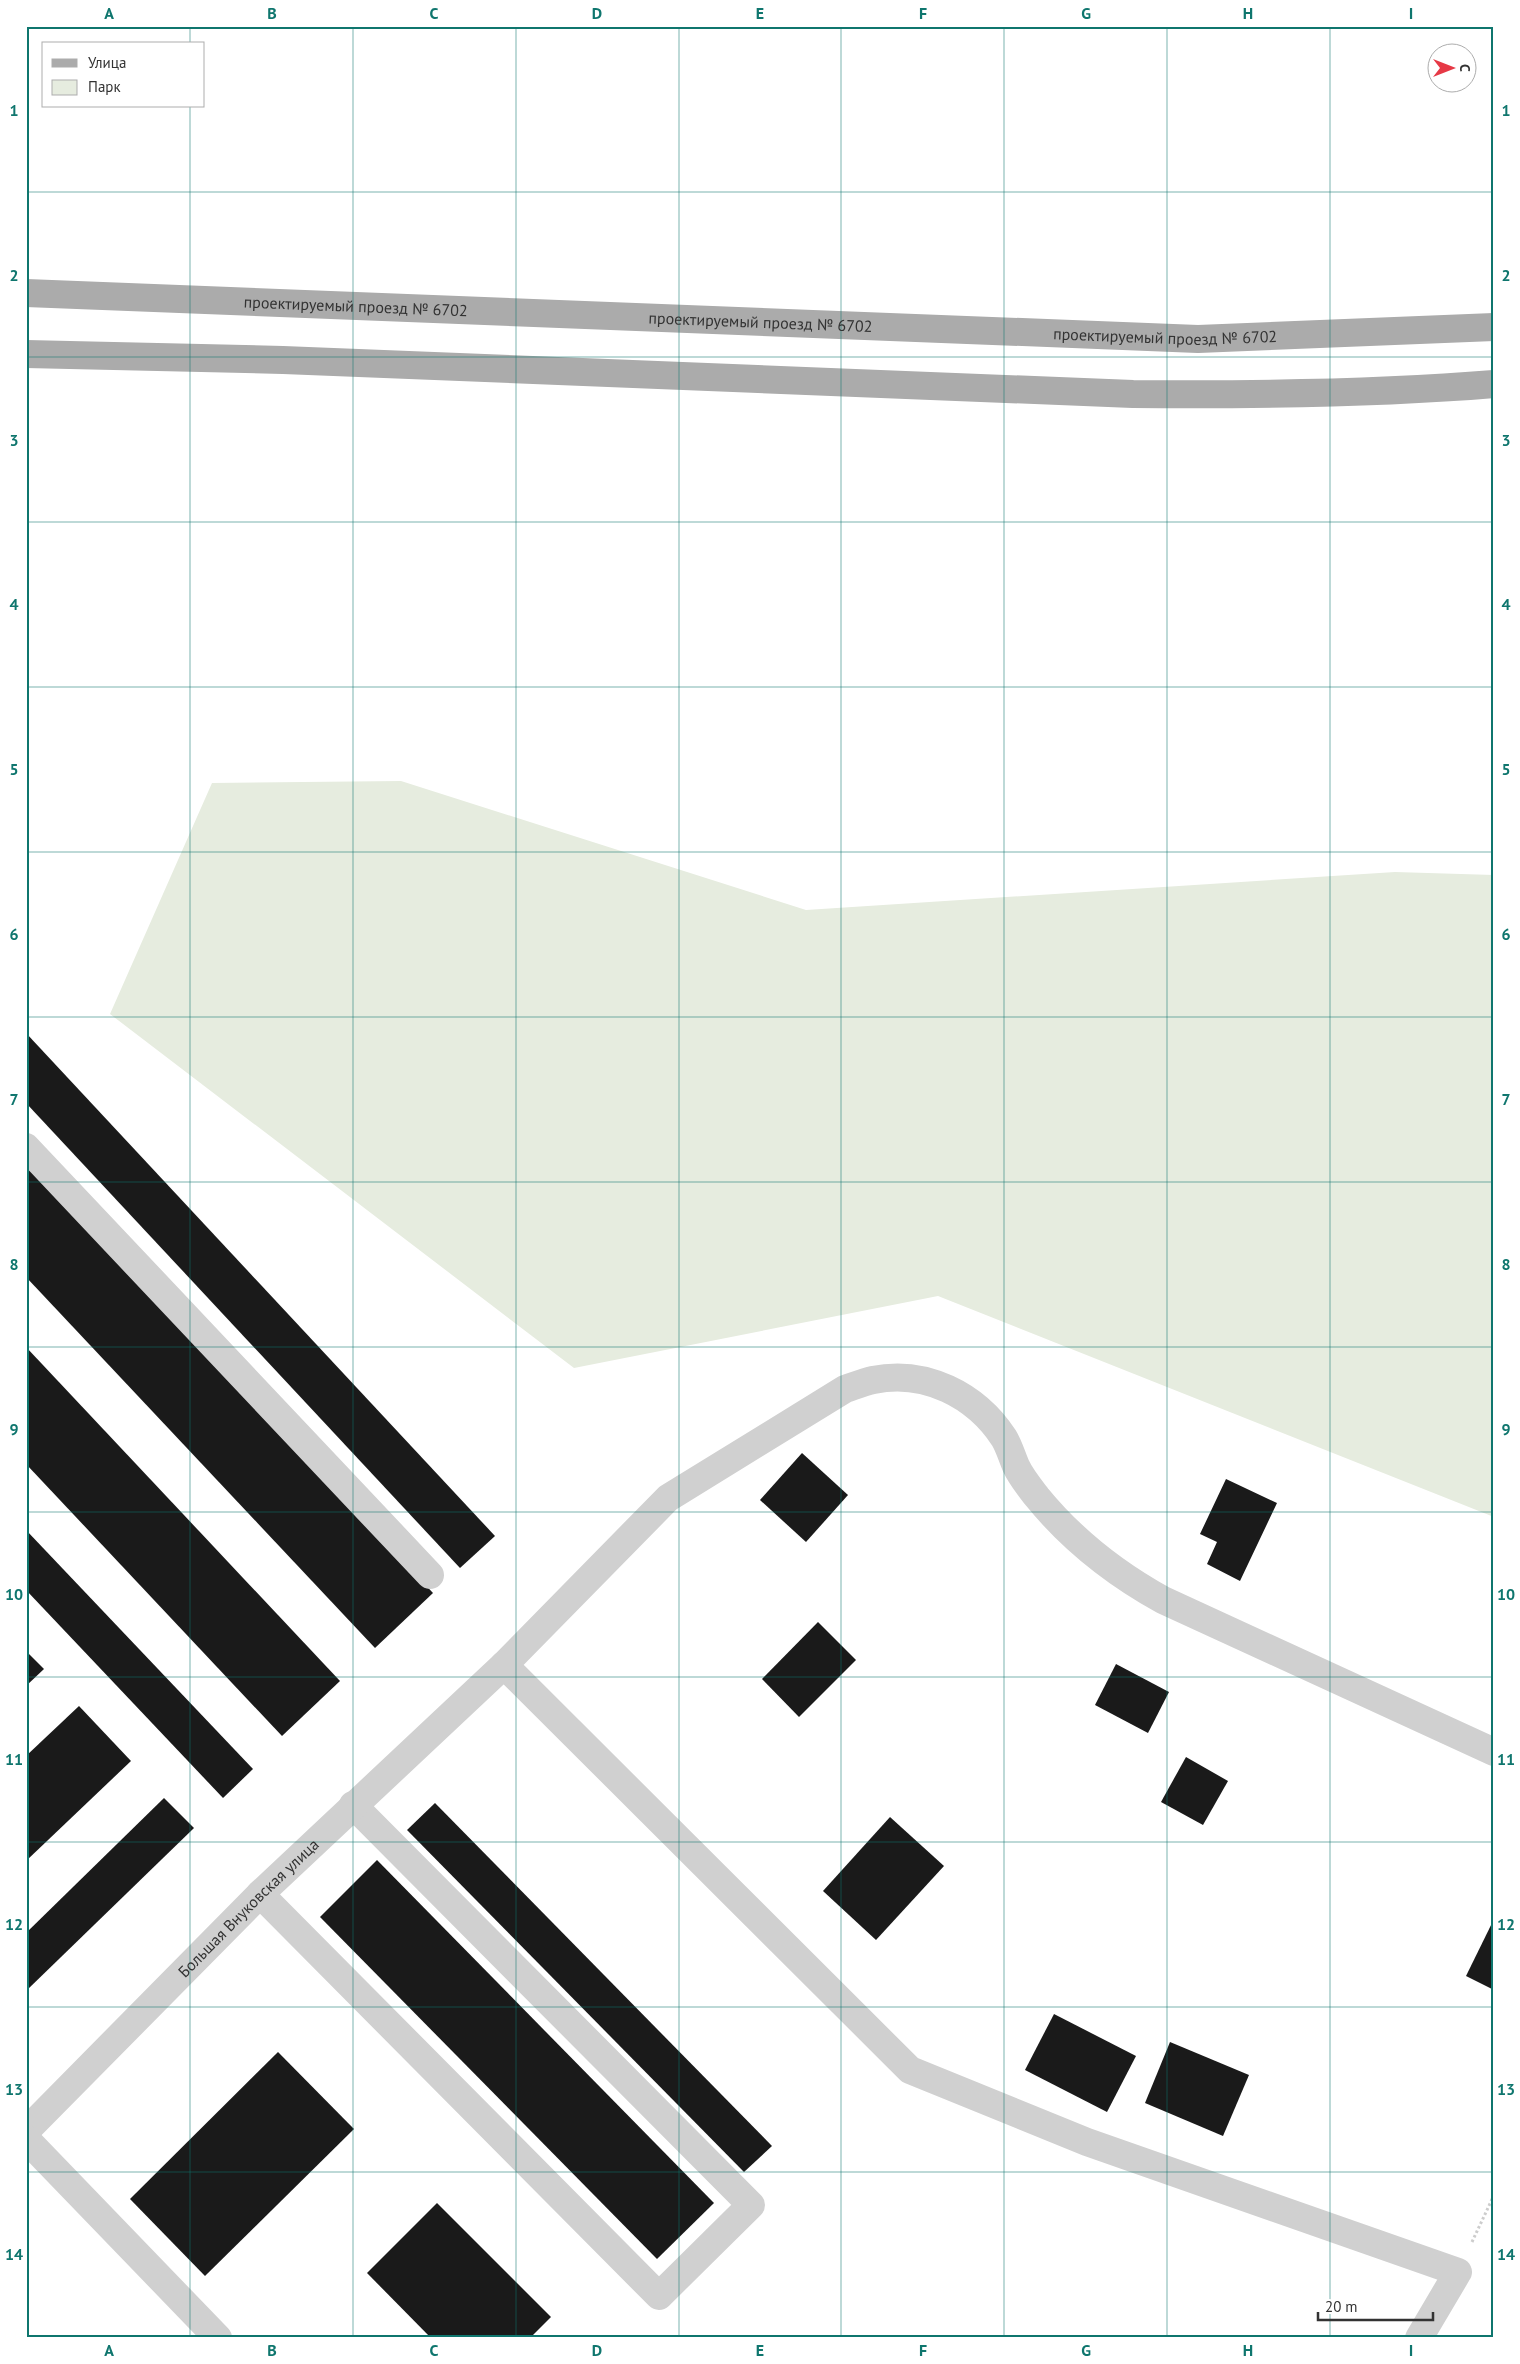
<svg xmlns="http://www.w3.org/2000/svg" width="1520" height="2364" viewBox="0 0 1520 2364" font-family="'PT Sans',sans-serif">
<style>
.green{fill:#e6ecdf}
.building{fill:#1a1a1a}
.lines{fill:none;stroke-linecap:round;stroke-linejoin:round}
.path{stroke:#cdcdcd;stroke-width:3;stroke-dasharray:2.5 2.5;stroke-linecap:butt}
.minor{stroke:#d0d0d0;stroke-width:28}
.major{stroke:#ababab;stroke-width:28}
.grid{fill:none;stroke:#0f766e;stroke-width:1;stroke-opacity:0.55}
.labels{text-anchor:middle;stroke-width:5;stroke-linejoin:round;paint-order:stroke}
.street-label{font-size:16px;fill:#333;stroke:#fff}
.neatline{fill:none;stroke:#0f766e;stroke-width:2}
.grid-label{font-size:16px;text-anchor:middle;font-weight:bold;fill:#0f766e}
</style>
<rect width="100%" height="100%" fill="#fff"/>
<polygon class="green" points="401,781 806,910 1395,872 1494,875 1494,1517 938,1296 574,1368 110,1014 212,783"/>
<g class="building">
<polygon points="26,1033 495,1536 460,1568 26,1103"/>
<polygon points="26,1160 433,1593 375,1648 26,1277"/>
<polygon points="26,1347 340,1681 282,1736 26,1464"/>
<polygon points="802,1453 848,1495 806,1542 760,1500"/>
<polygon points="1226,1479 1277,1503 1240,1581 1207,1564 1217,1542 1200,1534"/>
<polygon points="26,1530 253,1769 223,1798 26,1590"/>
<polygon points="818,1622 856,1660 799,1717 762,1679"/>
<polygon points="26,1651 44,1669 26,1686"/>
<polygon points="1116,1664 1169,1692 1148,1733 1095,1705"/>
<polygon points="79,1706 131,1761 26,1861 26,1756"/>
<polygon points="1186,1757 1228,1781 1203,1825 1161,1802"/>
<polygon points="164,1798 194,1828 26,1991 26,1933"/>
<polygon points="435,1803 772,2146 744,2172 407,1830"/>
<polygon points="890,1817 944,1866 876,1940 823,1891"/>
<polygon points="377,1860 714,2203 657,2259 320,1917"/>
<polygon points="1494,1919 1494,1990 1466,1976"/>
<polygon points="1054,2014 1136,2056 1107,2112 1025,2070"/>
<polygon points="1170,2042 1249,2075 1223,2136 1145,2103"/>
<polygon points="278,2052 354,2129 205,2276 130,2199"/>
<polygon points="437,2203 551,2317 530,2338 431,2338 367,2273"/>
</g>
<g class="lines">
<polyline class="path" points="1472,2242 1494,2195"/>
<g class="minor">
<polyline points="26,1147 430,1575"/>
<polyline points="504,1665 910,2070 1087,2142 1458,2272 1419,2338"/>
<polyline points="260,1894 659,2296 751,2205 353,1805"/>
<path id="s1" d="M26,2131L260,1894L504,1665L668,1498L845,1389C854,1386 864,1382 873,1380C925,1369 976,1395 1004,1438C1009,1446 1012,1457 1016,1466C1021,1477 1030,1488 1037,1497C1073,1541 1114,1573 1163,1600L1494,1752"/>
<polyline points="26,2139 218,2338"/>
</g>
<g class="major">
<path id="s2" d="M26,293L1198,339L1494,327"/>
<path d="M26,354L283,360L1133,394C1253,395 1374,394 1494,384"/>
</g>
</g>
<path class="grid" d="M190,26V44M353,26V2338M516,26V2338M679,26V2338M841,26V2338M1004,26V2338M1167,26V2338M1330,26V2338M190,106V2338M26,192H1494M26,357H1494M26,522H1494M26,687H1494M26,852H1494M26,1017H1494M26,1182H1494M26,1347H1494M26,1512H1494M26,1677H1494M26,1842H1494M26,2007H1494M26,2172H1494"/>
<g class="labels">
<g class="street-label">
<text dy="6" stroke="none"><textPath href="#s2" startOffset="330">проектируемый проезд № 6702</textPath></text>
<text dy="6" stroke="none"><textPath href="#s2" startOffset="735">проектируемый проезд № 6702</textPath></text>
<text dy="6" stroke="none"><textPath href="#s2" startOffset="1140">проектируемый проезд № 6702</textPath></text>
<text dy="6" stroke="none"><textPath href="#s1" startOffset="315">Большая Внуковская улица</textPath></text>
</g>
</g>
<rect width="1520" height="2364" fill="none" stroke="#ffffff" stroke-width="55"/>
<rect x="42" y="42" width="162" height="65" fill="#ffffff" stroke="#adadad"/>
<rect x="52" y="59" width="25" height="8" fill="#ababab" stroke="#adadad"/>
<text x="88" y="68" font-size="15" fill="#333333">Улица</text>
<rect x="52" y="80" width="25" height="15" fill="#e6ecdf" stroke="#adadad"/>
<text x="88" y="92" font-size="15" fill="#333333">Парк</text>
<g transform="translate(1452 68) rotate(90)"><circle r="24" fill="#ffffff" stroke="#adadad"/>
<path d="M0-4L9 19L0 12L-9 19Z" fill="#e63946"/>
<text y="-8" font-size="14" font-weight="bold" text-anchor="middle" fill="#333333">С</text>
</g>
<path d="M1318 2312v8h115v-8" fill="none" stroke="#333333" stroke-width="2.5"/>
<text x="1325" y="2312" font-size="15" fill="#333333" stroke="#ffffff" stroke-width="4" paint-order="stroke">20 m</text>
<rect x="28" y="28" width="1464" height="2308" class="neatline"/>
<g class="grid-label">
<text x="109" y="19">A</text>
<text x="272" y="19">B</text>
<text x="434" y="19">C</text>
<text x="597" y="19">D</text>
<text x="760" y="19">E</text>
<text x="923" y="19">F</text>
<text x="1086" y="19">G</text>
<text x="1248" y="19">H</text>
<text x="1411" y="19">I</text>
<text x="14" y="116">1</text>
<text x="1506" y="116">1</text>
<text x="14" y="281">2</text>
<text x="1506" y="281">2</text>
<text x="14" y="446">3</text>
<text x="1506" y="446">3</text>
<text x="14" y="610">4</text>
<text x="1506" y="610">4</text>
<text x="14" y="775">5</text>
<text x="1506" y="775">5</text>
<text x="14" y="940">6</text>
<text x="1506" y="940">6</text>
<text x="14" y="1105">7</text>
<text x="1506" y="1105">7</text>
<text x="14" y="1270">8</text>
<text x="1506" y="1270">8</text>
<text x="14" y="1435">9</text>
<text x="1506" y="1435">9</text>
<text x="14" y="1600">10</text>
<text x="1506" y="1600">10</text>
<text x="14" y="1765">11</text>
<text x="1506" y="1765">11</text>
<text x="14" y="1930">12</text>
<text x="1506" y="1930">12</text>
<text x="14" y="2095">13</text>
<text x="1506" y="2095">13</text>
<text x="14" y="2260">14</text>
<text x="1506" y="2260">14</text>
<text x="109" y="2356">A</text>
<text x="272" y="2356">B</text>
<text x="434" y="2356">C</text>
<text x="597" y="2356">D</text>
<text x="760" y="2356">E</text>
<text x="923" y="2356">F</text>
<text x="1086" y="2356">G</text>
<text x="1248" y="2356">H</text>
<text x="1411" y="2356">I</text>
</g>
</svg>
